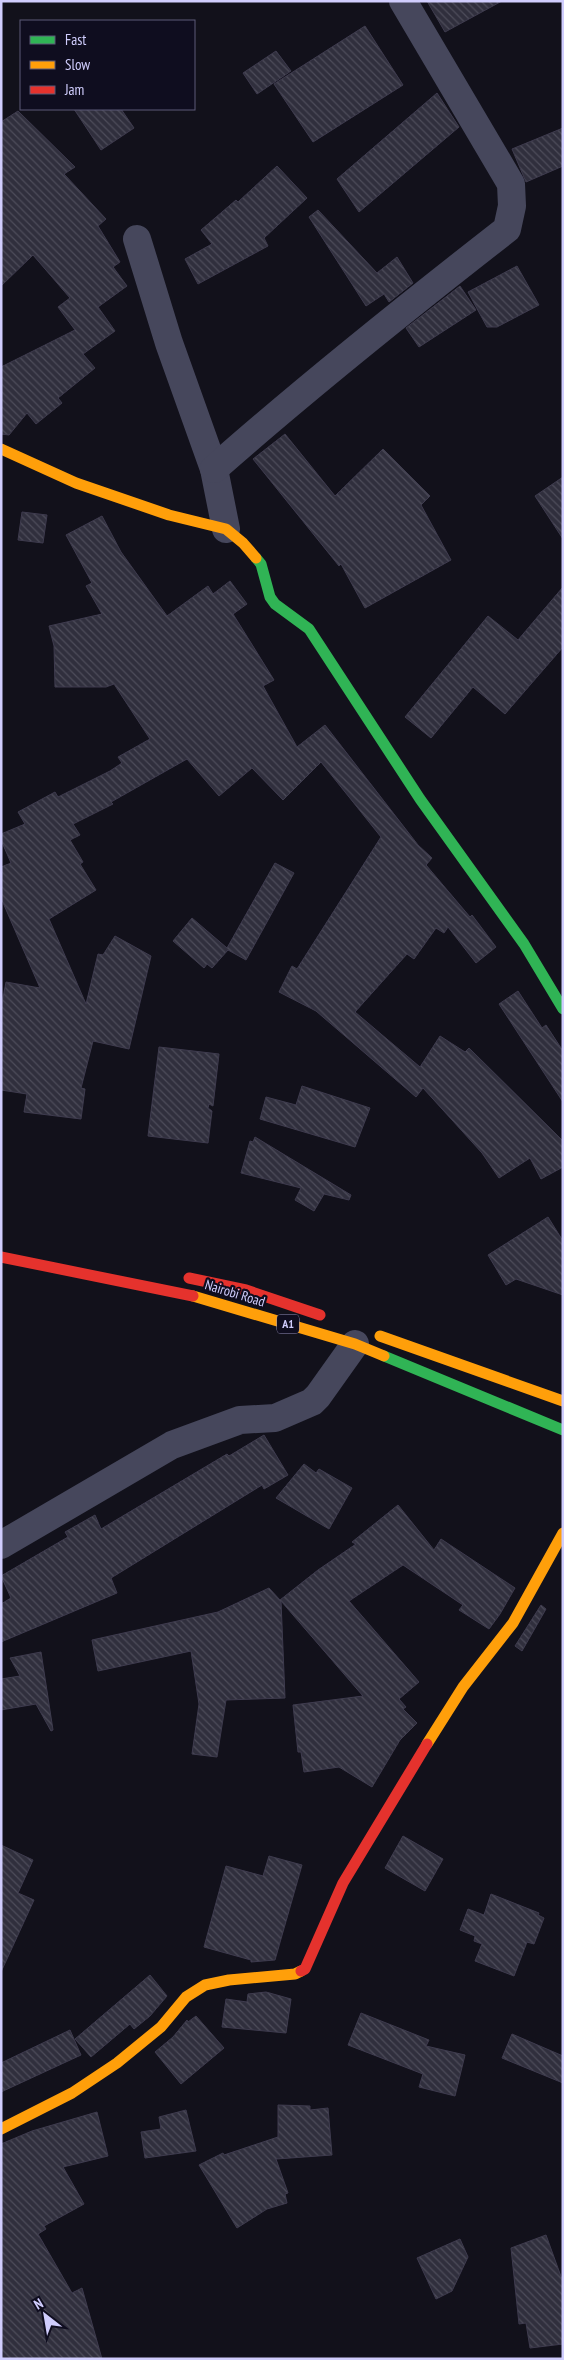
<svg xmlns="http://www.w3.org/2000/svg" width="564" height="2360" viewBox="0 0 564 2360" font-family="'PT Sans Narrow',sans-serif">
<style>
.building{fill:url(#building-back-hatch);stroke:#3e3b4e}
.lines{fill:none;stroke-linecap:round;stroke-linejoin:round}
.street{stroke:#46475c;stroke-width:28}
.fast{stroke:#30b455;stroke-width:11}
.slow{stroke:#ff9f0a;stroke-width:11}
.jam{stroke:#e5322d;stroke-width:11}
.labels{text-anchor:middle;stroke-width:4.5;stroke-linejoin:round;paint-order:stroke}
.shield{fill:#0f0d1f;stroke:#9693ba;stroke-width:1}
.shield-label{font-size:12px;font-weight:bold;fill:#d0cdfd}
.street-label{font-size:14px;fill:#d0cdfd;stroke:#0f0d1f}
</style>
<defs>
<pattern id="building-back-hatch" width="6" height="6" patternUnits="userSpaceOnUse" patternTransform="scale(1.25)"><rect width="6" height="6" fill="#302f3d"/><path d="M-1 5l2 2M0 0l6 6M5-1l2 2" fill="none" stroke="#4d4c5a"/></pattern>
</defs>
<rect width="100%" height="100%" fill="#12111b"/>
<g class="building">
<polygon points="427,1 502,1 445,32"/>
<polygon points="365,26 403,85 313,142 274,84"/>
<polygon points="276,51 291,71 257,94 243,73"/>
<polygon points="437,93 459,127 359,212 337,179"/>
<polygon points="74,109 121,109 134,128 101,150"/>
<polygon points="18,111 75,167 64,174 106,219 98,226 120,262 113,267 127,286 98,307 115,331 83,354 95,368 58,398 62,403 36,424 27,413 9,435 1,434 1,367 75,330 58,307 70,298 33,255 1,286 1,122"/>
<polygon points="563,128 563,166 526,182 512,149"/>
<polygon points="277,166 307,198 264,238 268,246 198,284 185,259 212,244 201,230 236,200 238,202"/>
<polygon points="318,210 377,273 397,257 413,283 389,302 384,294 366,306 309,217"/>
<polygon points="517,266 539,305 497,327 487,327 468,292"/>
<polygon points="460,286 476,310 419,347 406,328"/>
<polygon points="285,434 335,496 383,449 430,496 421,505 451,560 365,608 341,564 339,566 253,459"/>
<polygon points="563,477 563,539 535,496"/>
<polygon points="22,512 47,515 43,543 18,540"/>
<polygon points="102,516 121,552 167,616 208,586 213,594 230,581 247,604 233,614 274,680 263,686 297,747 325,725 418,845 432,858 426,865 470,917 472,915 496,947 476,963 448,927 444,933 436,928 414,959 407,954 355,1012 420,1067 440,1036 465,1052 469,1048 563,1141 563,1167 541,1179 530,1158 499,1178 482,1153 423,1088 416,1097 316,1011 279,992 292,966 297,969 381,837 321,762 283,800 252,768 219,796 187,759 111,802 113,804 73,824 80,835 70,840 83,862 80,864 96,890 49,919 86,1004 98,954 103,955 115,936 151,956 129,1049 93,1041 81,1088 85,1089 81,1119 24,1112 27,1094 1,1090 1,1008 6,982 40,988 1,898 1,867 11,863 1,840 1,834 25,824 18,812 55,792 58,797 110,771 122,763 118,757 150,739 114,684 106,687 55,687 54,646 49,626 102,614 86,586 92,583 66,535"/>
<polygon points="563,587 563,647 505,714 473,687 431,738 405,717 488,616 518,640"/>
<polygon points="275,863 294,873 246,960 228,950 212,968 207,964 204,968 173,941 192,918 227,948"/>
<polygon points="518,991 542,1028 546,1025 563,1051 563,1102 499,1004"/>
<polygon points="159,1047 219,1054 213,1106 209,1104 208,1108 212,1111 208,1143 148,1136"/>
<polygon points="302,1086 370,1108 355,1147 260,1119 266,1097 296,1105"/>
<polygon points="255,1137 351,1195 349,1200 324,1194 314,1211 295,1200 301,1188 241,1173 250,1141 253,1142"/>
<polygon points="548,1217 563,1241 563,1295 516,1279 506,1285 488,1255"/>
<polygon points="264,1435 288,1475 264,1489 262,1485 111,1578 117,1593 1,1642 1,1604 11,1598 1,1576 68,1537 65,1532 95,1515 101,1529 227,1454 229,1456"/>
<polygon points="304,1464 316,1473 319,1469 352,1488 329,1529 276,1498"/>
<polygon points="398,1505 434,1550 441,1539 515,1588 500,1614 489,1629 459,1610 463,1605 403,1565 349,1601 419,1682 399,1699 406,1707 403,1709 417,1723 400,1740 372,1787 339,1767 304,1772 301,1752 298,1752 293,1705 363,1696 281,1601 285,1698 226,1700 217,1757 192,1754 199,1704 191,1651 98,1671 92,1640 218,1612 269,1588 280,1600 318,1570 356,1544 352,1542"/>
<polygon points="541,1605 546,1609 522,1651 515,1646"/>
<polygon points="41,1652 53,1730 51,1731 36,1704 1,1710 1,1679 20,1676 10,1658"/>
<polygon points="403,1836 443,1859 425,1891 385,1868"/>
<polygon points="1,1845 33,1860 18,1893 34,1900 1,1972"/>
<polygon points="269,1856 302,1865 275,1960 251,1962 251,1960 204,1947 226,1866 263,1876"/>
<polygon points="491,1894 539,1913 538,1915 544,1918 534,1944 527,1942 514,1976 475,1961 482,1944 474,1941 475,1936 460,1930 468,1909 484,1915"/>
<polygon points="150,1975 167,1996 150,2016 134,2029 130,2024 91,2057 75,2039"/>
<polygon points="266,1992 291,1999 286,2033 222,2027 226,1999 247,2002 248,1994"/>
<polygon points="361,2013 429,2040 426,2046 465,2055 455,2096 419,2087 423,2074 348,2045"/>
<polygon points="196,2016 224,2048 181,2084 155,2052 173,2037 187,2020 188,2022"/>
<polygon points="70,2030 81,2055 1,2092 1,2063"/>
<polygon points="512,2034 563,2056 563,2083 502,2058"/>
<polygon points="278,2105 310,2106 310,2110 328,2108 332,2155 276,2159 288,2193 285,2194 287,2203 267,2209 237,2228 199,2165 223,2153 224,2155 278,2137"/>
<polygon points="186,2110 196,2151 145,2158 141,2132 161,2129 159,2117"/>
<polygon points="97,2112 108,2156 63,2167 84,2204 44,2226 46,2229 38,2234 72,2293 82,2288 102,2359 1,2359 1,2144 32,2131"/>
<polygon points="546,2235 563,2282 563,2344 530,2348 526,2323 519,2324 511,2248"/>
<polygon points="460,2239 468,2257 452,2291 436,2299 417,2258"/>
</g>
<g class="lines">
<g class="street">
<polyline points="137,239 169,343 214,469 226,529"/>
<path d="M214,469C309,385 407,307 507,229L512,206L511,184L403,1"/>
<polyline points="1,1545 172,1445 240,1420 275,1418 312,1402 318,1396 355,1344"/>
</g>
<g class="fast">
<polyline points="256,558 261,564 270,597 275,604 309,629 420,799 524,944 563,1009"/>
<polyline points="384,1356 563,1430"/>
</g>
<g class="slow">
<polyline points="1,449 76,483 169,515 226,529 243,543 256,558"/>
<polyline points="193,1296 355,1344 384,1356"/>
<polyline points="380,1336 563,1401"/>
<polyline points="427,1744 463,1687 513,1623 563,1533"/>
<polyline points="1,2129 72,2093 117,2063 161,2027 186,1997 205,1985 229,1980 295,1974 301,1971"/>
</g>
<g class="jam">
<polyline points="1,1257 193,1296"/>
<polyline points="189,1278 246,1290 320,1315"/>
<polyline points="301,1971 305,1969 343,1883 427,1744"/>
</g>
</g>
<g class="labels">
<rect class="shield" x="277" y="1314.5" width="22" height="19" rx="4"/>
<g class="shield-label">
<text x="288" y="1328">A1</text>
</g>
<g class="street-label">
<text transform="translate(235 1293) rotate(17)" y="5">Nairobi Road</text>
</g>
</g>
<rect width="564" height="2360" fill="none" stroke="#d0cdfd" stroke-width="5"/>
<rect x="20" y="20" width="175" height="90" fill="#0f0d1f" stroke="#5c5a78"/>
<rect x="30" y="36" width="25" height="8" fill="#30b455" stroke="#5c5a78"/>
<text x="65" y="45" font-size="15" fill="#d0cdfd">Fast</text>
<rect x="30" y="61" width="25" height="8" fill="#ff9f0a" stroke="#5c5a78"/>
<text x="65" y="70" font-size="15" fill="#d0cdfd">Slow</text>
<rect x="30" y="86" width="25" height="8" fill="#e5322d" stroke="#5c5a78"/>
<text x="65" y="95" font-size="15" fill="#d0cdfd">Jam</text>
<g transform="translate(45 2315) rotate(329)" stroke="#0f0d1f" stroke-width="4" paint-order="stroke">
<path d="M0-4L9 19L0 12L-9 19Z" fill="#d0cdfd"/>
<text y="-8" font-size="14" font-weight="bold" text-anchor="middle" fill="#d0cdfd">N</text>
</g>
</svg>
